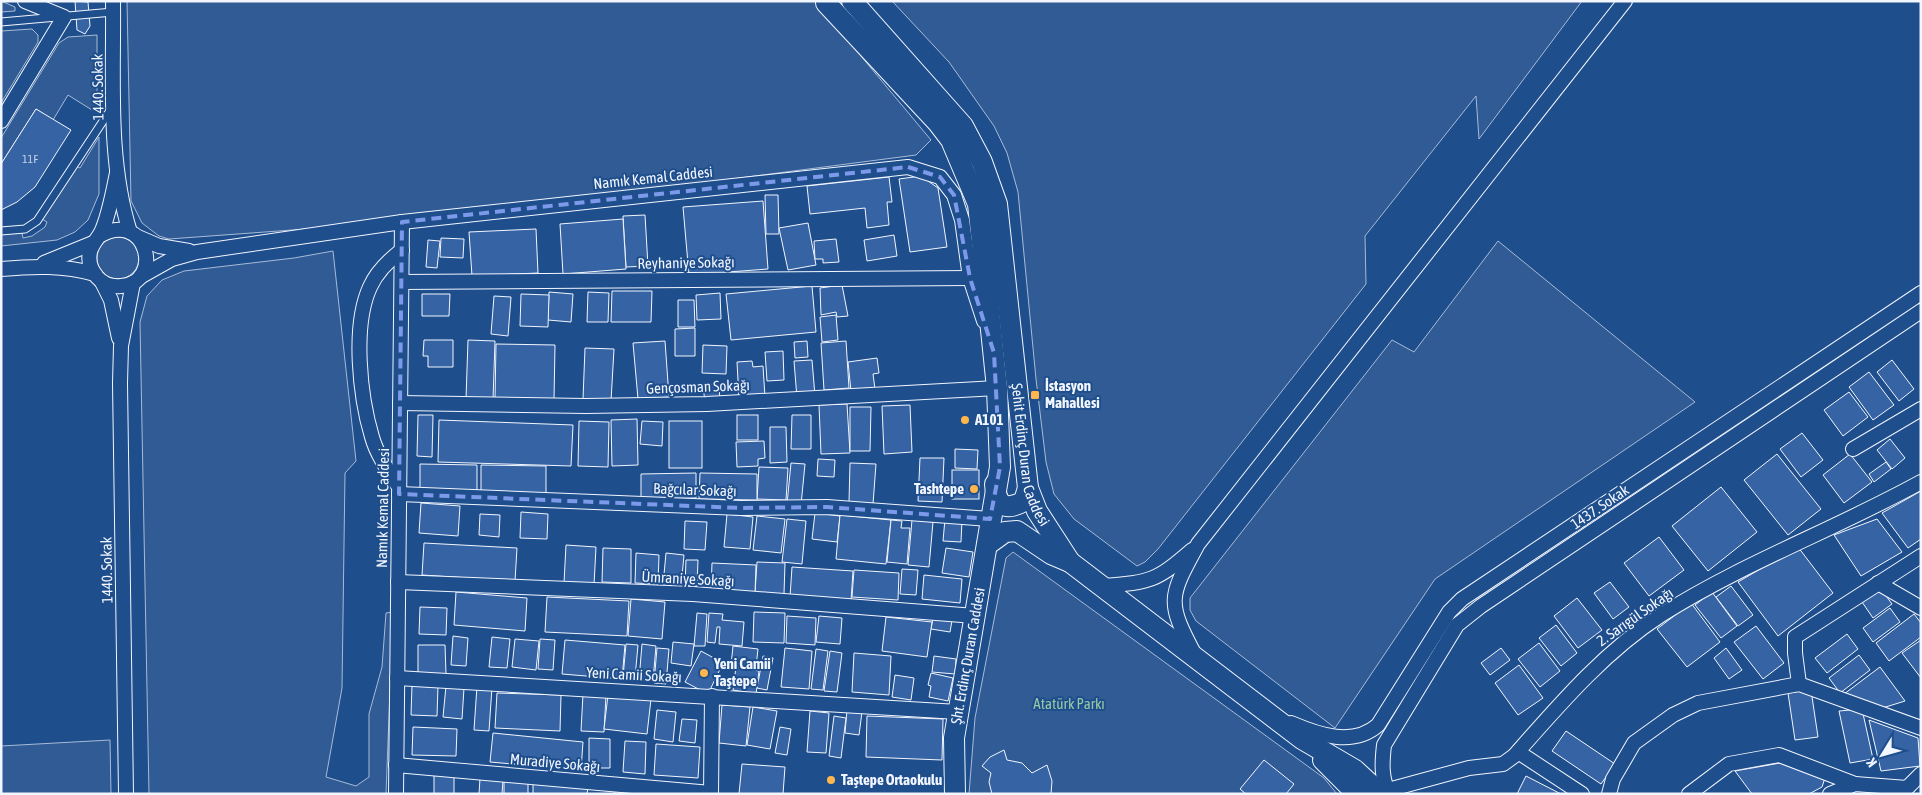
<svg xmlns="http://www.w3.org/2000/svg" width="1922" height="795" viewBox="0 0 1922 795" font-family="'Asap Condensed',sans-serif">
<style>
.built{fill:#305b95;stroke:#a8bbd7}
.building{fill:#3563a3;stroke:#f2f6ff}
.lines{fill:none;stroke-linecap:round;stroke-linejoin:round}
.lane-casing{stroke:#f2f6ff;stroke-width:9}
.street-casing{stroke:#f2f6ff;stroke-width:16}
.secondary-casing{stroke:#f2f6ff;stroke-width:22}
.lane{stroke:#1f4e8c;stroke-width:7}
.street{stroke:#1f4e8c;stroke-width:14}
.secondary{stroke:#1f4e8c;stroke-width:20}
.marked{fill:none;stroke:#7d9aea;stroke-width:4;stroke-dasharray:10 6;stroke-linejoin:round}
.poi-dot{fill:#ffb74d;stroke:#1f4e8c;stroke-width:2}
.labels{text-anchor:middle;stroke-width:4;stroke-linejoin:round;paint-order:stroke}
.number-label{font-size:12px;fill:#c3d1e8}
.street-label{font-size:15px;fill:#f2f6ff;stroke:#1f4e8c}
.poi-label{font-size:15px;font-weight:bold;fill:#f2f6ff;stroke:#1f4e8c;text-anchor:start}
.park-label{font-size:15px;fill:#97c8a6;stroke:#1f4e8c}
</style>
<rect width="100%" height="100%" fill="#1f4e8c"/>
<g class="built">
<polygon points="1,1 15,7 15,11 1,12"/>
<polygon points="127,1 815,1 931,140 916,155 402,222 169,239 159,236 142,223 131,201"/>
<polygon points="892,1 1582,1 1479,139 1476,96 1365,236 1366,284 1158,549 1145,562 1137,566 1074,519 1054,494 1046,462 1036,379 1018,192 1007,153 994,126 949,62"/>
<polygon points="32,29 38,35 38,42 1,103 1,31"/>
<polygon points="97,35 97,108 92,110 68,95 53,120 36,109 1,164 1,138 59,43 68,37"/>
<polygon points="99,137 99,194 88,220 75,232 57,240 1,246 1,231 21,229 23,238 32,236 45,227 47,222 40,218 72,164 80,168"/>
<circle cx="118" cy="258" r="21"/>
<polygon points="1498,241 1695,402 1435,579 1335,728 1196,621 1190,610 1190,598 1392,340 1414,352"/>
<polygon points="333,251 356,461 345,473 342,688 326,777 356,786 369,777 369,714 382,667 386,613 393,612 386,794 149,794 140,322 147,296 162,280 184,271 294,258"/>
<polygon points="1013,552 1324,778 1337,794 969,794 975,718 1006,558"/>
<polygon points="110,740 111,794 1,794 1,746"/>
</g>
<g class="building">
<polygon points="75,1 88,2 90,26 85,34 77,30"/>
<polygon points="36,109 71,130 35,187 17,202 1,210 1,164"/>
<polygon points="921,176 938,188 947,247 910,252 899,179"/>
<polygon points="889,177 892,202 887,202 889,225 867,228 865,208 810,214 807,186"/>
<polygon points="765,195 778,195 779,234 766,234"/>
<polygon points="763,201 768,269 689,275 683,207"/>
<polygon points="645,215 648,266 626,267 623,216"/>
<polygon points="623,219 626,269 563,274 560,224"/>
<polygon points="808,223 816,265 788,270 779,228"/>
<polygon points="536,229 538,273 472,276 469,232"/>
<polygon points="894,235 897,256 867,261 864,240"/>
<polygon points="441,238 464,239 463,258 440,257"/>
<polygon points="836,239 839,262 823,263 823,259 815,259 814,241"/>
<polygon points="428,240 440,241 437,268 426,267"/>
<polygon points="842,285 848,316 837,317 836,312 821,315 820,288"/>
<polygon points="812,286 816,332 731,340 726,294"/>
<polygon points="612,291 652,291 651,322 611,322"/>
<polygon points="549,292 573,294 571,322 548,320"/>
<polygon points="588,292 609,293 608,322 587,322"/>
<polygon points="720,293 721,319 697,320 696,295"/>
<polygon points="422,294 450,294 449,316 422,316"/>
<polygon points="521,294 549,295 548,327 520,326"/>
<polygon points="494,296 511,297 508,336 491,334"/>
<polygon points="678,300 694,300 695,327 678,327"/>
<polygon points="836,315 838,340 822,342 820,317"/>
<polygon points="695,328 695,356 675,356 675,329"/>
<polygon points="424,340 453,340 453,367 428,367 428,356 423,356"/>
<polygon points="468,340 495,341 493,400 466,399"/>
<polygon points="665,341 669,397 638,399 633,343"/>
<polygon points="807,341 808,357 795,358 794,342"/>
<polygon points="846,341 849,388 824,390 821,343"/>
<polygon points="496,344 555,345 554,400 495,399"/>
<polygon points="703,345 727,346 726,374 702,373"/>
<polygon points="585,348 614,349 611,401 583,399"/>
<polygon points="783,351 784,380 767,381 765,352"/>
<polygon points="877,358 879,373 873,374 875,389 851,391 848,362"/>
<polygon points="812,360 815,396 797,398 794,361"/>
<polygon points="1892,360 1914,389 1899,401 1877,372"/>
<polygon points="752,361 753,367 763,366 765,397 739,399 737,362"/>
<polygon points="1869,372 1894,405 1873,420 1849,387"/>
<polygon points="719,384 720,402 705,403 703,385"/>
<polygon points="1849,392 1868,417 1843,436 1824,410"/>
<polygon points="847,404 850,453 821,454 819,405"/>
<polygon points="910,405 912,452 884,454 882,406"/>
<polygon points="850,407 871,407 870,451 850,451"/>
<polygon points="418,415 433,415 432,457 417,456"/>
<rect x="737" y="415" width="21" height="25"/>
<polygon points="792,415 811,415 811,449 791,449"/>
<polygon points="637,419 638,465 612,466 611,420"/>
<polygon points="439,420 573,425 571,466 438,462"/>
<polygon points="579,421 609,422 608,467 578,466"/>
<polygon points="642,421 663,422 662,446 640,444"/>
<rect x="669" y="421" width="33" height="47"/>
<polygon points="770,427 786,427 787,462 770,463"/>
<polygon points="1802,433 1823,460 1801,477 1780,449"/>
<polygon points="1890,439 1905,458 1892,469 1877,450"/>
<polygon points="764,441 765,458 758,459 758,466 737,467 736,442"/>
<polygon points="955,449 978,450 977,469 955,468"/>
<polygon points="1777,454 1821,509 1788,535 1744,480"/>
<polygon points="1850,454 1872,482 1844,503 1823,475"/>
<polygon points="920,458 944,458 942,502 918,501"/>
<polygon points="818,459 835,460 834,477 817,476"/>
<polygon points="1886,462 1891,469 1874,482 1869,474"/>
<polygon points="791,463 805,464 801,505 787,504"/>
<polygon points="850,463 876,464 873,504 849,502"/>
<polygon points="420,464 477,465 477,491 420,489"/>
<polygon points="481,465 546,466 546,494 481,493"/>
<polygon points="759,467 788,468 786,500 757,499"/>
<rect x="952" y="470" width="27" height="29"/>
<polygon points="696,473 696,498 641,499 641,474"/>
<polygon points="700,473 757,474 757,500 699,499"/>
<polygon points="1721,487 1757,532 1708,571 1672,526"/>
<polygon points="1921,491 1921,539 1908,548 1882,513"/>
<polygon points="421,503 460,506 458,536 419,533"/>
<polygon points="521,512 548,514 547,539 520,538"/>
<polygon points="815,513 840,516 837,542 812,539"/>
<polygon points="480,514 500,515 499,537 479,535"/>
<polygon points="727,514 753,517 750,549 724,547"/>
<polygon points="840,515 891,520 886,564 836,559"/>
<polygon points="757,516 785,519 781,553 753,550"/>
<polygon points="787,519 806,521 802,564 782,562"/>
<polygon points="945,519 962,520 961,542 943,541"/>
<polygon points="1877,519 1902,552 1861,576 1834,535"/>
<polygon points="891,520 902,521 901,528 910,528 907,564 887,562"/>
<polygon points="912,520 933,522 929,567 908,565"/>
<polygon points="685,521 707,522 705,550 684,549"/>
<polygon points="1659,537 1684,570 1649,596 1624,563"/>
<polygon points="424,543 517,548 515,581 422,575"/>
<polygon points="566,545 596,547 594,585 564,583"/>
<polygon points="1798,547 1833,593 1778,636 1738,582"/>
<polygon points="603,548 631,549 631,583 602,582"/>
<polygon points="946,548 973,552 969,577 942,573"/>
<polygon points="636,553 659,555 658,584 635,583"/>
<polygon points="666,553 684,555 681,587 663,585"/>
<polygon points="686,560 698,560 697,586 685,585"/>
<polygon points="757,562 785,563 784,594 755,593"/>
<polygon points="712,563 756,565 755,593 711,591"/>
<polygon points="792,567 853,571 851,601 790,597"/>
<polygon points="902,569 918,570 916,595 900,594"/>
<polygon points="854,570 899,573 898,600 852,597"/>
<polygon points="924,575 962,579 960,603 922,599"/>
<polygon points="1610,582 1629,607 1613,619 1594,593"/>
<polygon points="1731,586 1753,615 1738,626 1716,597"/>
<polygon points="1881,589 1892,604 1873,618 1862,602"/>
<polygon points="456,592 527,598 525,631 454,625"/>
<polygon points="1712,592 1737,626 1721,638 1695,605"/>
<polygon points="547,597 629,601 627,636 545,632"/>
<polygon points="1577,598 1602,630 1578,648 1554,616"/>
<polygon points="631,599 665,602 662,639 628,636"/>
<polygon points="1691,603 1720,642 1687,667 1657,629"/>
<polygon points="420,607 447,608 446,635 419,634"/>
<polygon points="1890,608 1900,622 1873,642 1863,628"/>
<polygon points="754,612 785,613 784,643 753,642"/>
<polygon points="697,613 707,614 705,646 694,646"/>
<polygon points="709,613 723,614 722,620 744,622 742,646 719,644 720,627 717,627 715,643 707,642"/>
<polygon points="934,613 953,615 950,632 931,629"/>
<polygon points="1914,614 1921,623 1921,637 1889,661 1876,643"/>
<polygon points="787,616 816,618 815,645 786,643"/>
<polygon points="819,616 842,618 840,644 816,642"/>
<polygon points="886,617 932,622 927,657 882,651"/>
<polygon points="1556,625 1577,653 1561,666 1539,638"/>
<polygon points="1756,626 1784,663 1763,679 1734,642"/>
<polygon points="1847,634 1858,649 1827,673 1815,658"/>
<polygon points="453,636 468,638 466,666 451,665"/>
<polygon points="492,637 510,639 507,668 489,667"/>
<polygon points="515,639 539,641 536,670 512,667"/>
<polygon points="540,639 555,640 553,670 538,669"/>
<polygon points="565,640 625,645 622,679 562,674"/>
<polygon points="1921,640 1921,678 1902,653"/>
<polygon points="673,642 694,644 691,666 671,663"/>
<polygon points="1539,643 1560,671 1540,687 1518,659"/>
<polygon points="626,644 638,645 635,678 623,677"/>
<polygon points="642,644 656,646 653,681 639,680"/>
<polygon points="418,645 445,645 446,674 418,674"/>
<polygon points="733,646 758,649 756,667 731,665"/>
<polygon points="657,648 669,649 666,684 654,683"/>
<polygon points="785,648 812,651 809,689 781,687"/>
<polygon points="1501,648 1510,660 1490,675 1481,663"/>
<polygon points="1726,648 1742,670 1729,679 1714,658"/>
<polygon points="816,649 828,651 823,690 811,689"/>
<polygon points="701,651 723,663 708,694 685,682"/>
<polygon points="830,651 842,653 837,692 824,691"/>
<polygon points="854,653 891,656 889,695 852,692"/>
<polygon points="1859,655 1870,670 1840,693 1829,678"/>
<polygon points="763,656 773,658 767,690 757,688"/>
<polygon points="934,656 956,659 955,674 932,672"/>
<polygon points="1519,665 1543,698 1518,715 1495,683"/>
<polygon points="736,667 759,671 756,694 733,690"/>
<polygon points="1880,667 1905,701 1876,710 1844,694"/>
<polygon points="931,673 953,678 948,701 929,697 931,686 928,685"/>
<polygon points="895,675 914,678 911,700 892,697"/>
<polygon points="412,685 438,686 437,716 411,715"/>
<polygon points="446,686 464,688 462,719 443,717"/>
<polygon points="477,686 492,687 489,731 474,730"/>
<polygon points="1811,690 1818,737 1795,740 1788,693"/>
<polygon points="497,693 561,695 560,731 495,728"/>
<polygon points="583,694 606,695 604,732 581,731"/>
<polygon points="608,695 651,699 647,734 604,729"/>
<polygon points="722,705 750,707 746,746 719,743"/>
<polygon points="753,707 777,711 770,749 747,745"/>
<polygon points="1862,709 1873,759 1850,763 1839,711"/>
<polygon points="657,710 676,712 673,742 654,739"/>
<polygon points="847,710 862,712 859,735 845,733"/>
<polygon points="810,711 829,713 826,753 807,752"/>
<polygon points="834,716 846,718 841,758 829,756"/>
<polygon points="867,716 943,719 942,760 866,757"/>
<polygon points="682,719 697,720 695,743 679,741"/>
<polygon points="1869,720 1918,738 1920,766 1881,771"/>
<polygon points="413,727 457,729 456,756 412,755"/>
<polygon points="780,727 791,729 787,755 775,753"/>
<polygon points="1566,731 1615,764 1601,784 1552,751"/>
<polygon points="493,733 583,742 581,770 490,762"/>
<polygon points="589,738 610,739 610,768 589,768"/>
<polygon points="625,741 646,742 645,774 623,772"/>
<polygon points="656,744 700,747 698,778 654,775"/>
<polygon points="1004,750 1007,760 1022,763 1032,773 1047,765 1052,781 1051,794 992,794 989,782 991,773 982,766 990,757"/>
<polygon points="1264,760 1294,784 1286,794 1246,794 1240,789"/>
<polygon points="1786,762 1825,778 1822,787 1809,794 1752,794 1735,771"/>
<polygon points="742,764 785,767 783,794 739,794"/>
<rect x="434" y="774" width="20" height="20"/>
<polygon points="1526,776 1561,794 1517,794"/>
<polygon points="480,778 503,780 502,794 479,794"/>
<polygon points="504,781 528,783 528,794 504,794"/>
<polygon points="533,782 588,787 587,794 533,794"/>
<polygon points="615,789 647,794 614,794"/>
</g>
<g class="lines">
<g class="lane-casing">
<g id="lane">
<polyline points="1,22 113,12"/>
<polyline points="1,231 25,229 37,221 111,109"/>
</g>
</g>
<g class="street-casing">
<g id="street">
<path d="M113,1C114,77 107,159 130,232"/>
<polyline points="1,121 64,17 25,1"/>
<path d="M99,236C147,208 165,283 121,286C112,287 103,284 97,277C91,270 88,261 90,252C92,243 100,237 103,228C110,210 113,192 117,173"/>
<polyline points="138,237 159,246 189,251"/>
<polyline points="44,263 93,243"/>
<path d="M1,269C34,266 63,265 95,274"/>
<polyline points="140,277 172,259 197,252 402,222 908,167 940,177 954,195 962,220 970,278 984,321"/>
<polyline points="102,282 111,300 119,338"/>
<polyline points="402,282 970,278"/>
<polyline points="400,403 586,406 707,404 997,388"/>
<polyline points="1853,449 1921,409"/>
<path d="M399,487C389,472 377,455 372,437C360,397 352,326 370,287C377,271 389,260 402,250"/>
<polyline points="399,494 741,508 827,507 990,519"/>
<polyline points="398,582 693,594 975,616"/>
<polyline points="1878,583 1921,608"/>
<path d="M1102,586C1151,582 1155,582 1192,550"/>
<path d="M1195,655C1166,601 1169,597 1198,544L1625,1"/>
<polyline points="397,678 958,712"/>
<polyline points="1799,684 1795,653 1795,637 1921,556"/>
<path d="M1291,723C1319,735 1353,747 1378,725L1449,612L1462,599L1921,293"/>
<polyline points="1518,752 1582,794"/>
<polyline points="396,765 711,793"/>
<path d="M1388,790L1469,768L1503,764L1514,756C1559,705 1604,652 1661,615C1743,563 1836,529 1921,482"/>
<polyline points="126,794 120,383 121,346 133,283"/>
<polyline points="396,794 402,222"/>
<polyline points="711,794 712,696"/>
<path d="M1389,794C1381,777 1382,763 1384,745L1457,625L1481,606L1921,311"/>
<polyline points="1609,794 1613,779 1634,743 1673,715 1698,703 1799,684 1921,728"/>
<polyline points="1689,794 1729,764 1779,755 1855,784"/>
<polyline points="1830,794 1855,784 1907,788 1921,774"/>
</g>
</g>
<g class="secondary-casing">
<g id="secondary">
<path id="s1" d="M852,1L963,126L982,162L997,204L1028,488L1037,511L1070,562L1302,739L1355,770L1381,794"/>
<polyline points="826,3 938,123 951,140 978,204 997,388 1000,467 954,738 955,794"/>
<path d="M995,484C996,505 1005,512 1024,501L1028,488"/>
<polyline points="987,545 1005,532 1017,531 1051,554 1070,562"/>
<polyline points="1323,760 1357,794"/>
</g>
</g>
<use href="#lane" class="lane"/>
<use href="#street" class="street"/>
<use href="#secondary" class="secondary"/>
</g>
<path class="marked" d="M908,167L940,177L954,195L970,278L994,353L1000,467L990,519L827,507L741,508L399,494L402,222Z"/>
<g class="poi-dot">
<rect x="1030" y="390" width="10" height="10" rx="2.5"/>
<circle cx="965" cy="420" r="5"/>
<circle cx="974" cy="489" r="5"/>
<circle cx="704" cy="673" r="5"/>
<circle cx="831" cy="780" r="5"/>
</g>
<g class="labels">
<g class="number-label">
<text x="30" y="163">11F</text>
</g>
<g class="street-label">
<text transform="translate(98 87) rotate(-91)" y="5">1440. Sokak</text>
<text transform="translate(653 178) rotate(-6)" y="5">Namık Kemal Caddesi</text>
<text transform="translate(686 263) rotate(-1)" y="5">Reyhaniye Sokağı</text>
<text transform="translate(698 387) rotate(-2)" y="5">Gençosman Sokağı</text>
<text dy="5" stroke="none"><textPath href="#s1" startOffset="506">Şehit Erdinç Duran Caddesi</textPath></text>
<text transform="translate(695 490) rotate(2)" y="5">Bağcılar Sokağı</text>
<text transform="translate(1600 507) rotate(-34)" y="5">1437. Sokak</text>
<text transform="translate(383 508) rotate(-89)" y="5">Namık Kemal Caddesi</text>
<text transform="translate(107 570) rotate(-91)" y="5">1440. Sokak</text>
<text transform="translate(688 579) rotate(3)" y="5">Ümraniye Sokağı</text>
<text transform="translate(1635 617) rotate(-35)" y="5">2. Sarıgül Sokağı</text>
<text transform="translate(968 656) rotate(-80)" y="5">Şht. Erdinç Duran Caddesi</text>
<text transform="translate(634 675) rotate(3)" y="5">Yeni Camii Sokağı</text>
<text transform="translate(555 763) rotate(5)" y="5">Muradiye Sokağı</text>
</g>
<g class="poi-label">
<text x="1045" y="391">İstasyon<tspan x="1045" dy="17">Mahallesi</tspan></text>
<text x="975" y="425">A101</text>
<text x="964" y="494" text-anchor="end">Tashtepe</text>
<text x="714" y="669">Yeni Camii<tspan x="714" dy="17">Taştepe</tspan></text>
<text x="841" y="785">Taştepe Ortaokulu</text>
</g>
<g class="park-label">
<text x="1069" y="709">Atatürk Parkı</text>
</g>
</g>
<rect width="1922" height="795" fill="none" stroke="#f2f6ff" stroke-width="5"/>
<g transform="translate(1882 755) rotate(233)" stroke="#1f4e8c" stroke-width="4" paint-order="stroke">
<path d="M0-4L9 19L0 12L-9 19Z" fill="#f2f6ff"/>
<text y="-8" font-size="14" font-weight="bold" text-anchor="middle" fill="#f2f6ff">K</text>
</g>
</svg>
